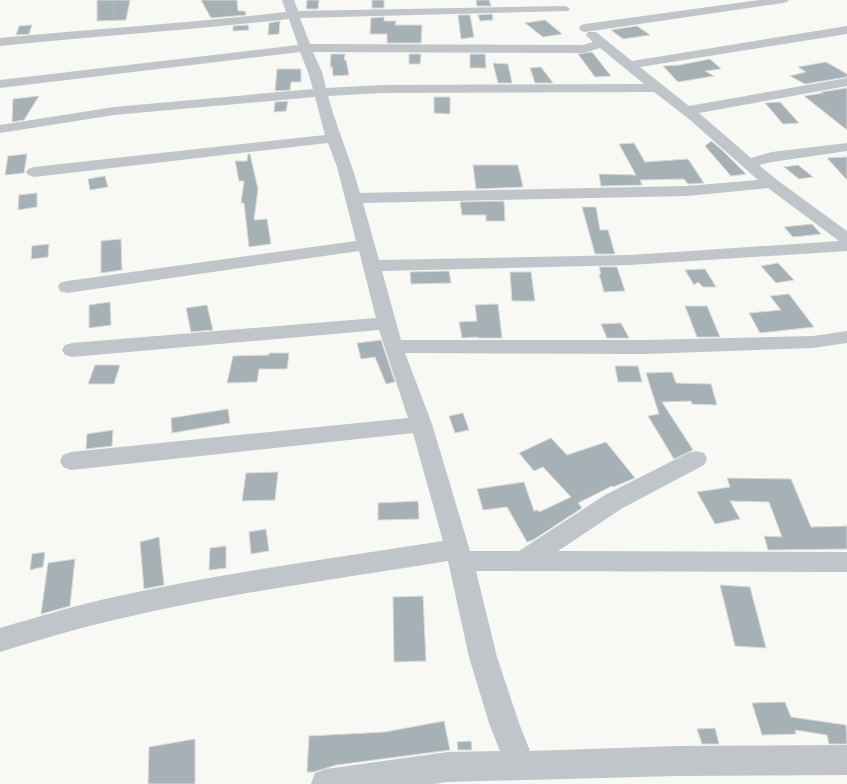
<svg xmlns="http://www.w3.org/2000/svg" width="847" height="784" viewBox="0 0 847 784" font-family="Manrope,sans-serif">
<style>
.building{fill:#a6b1b5;stroke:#dadad8}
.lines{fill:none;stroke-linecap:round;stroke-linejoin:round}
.path{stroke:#b9bec0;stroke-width:1.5;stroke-dasharray:1 1;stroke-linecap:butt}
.minor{fill:#bfc5c8;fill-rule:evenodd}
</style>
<rect width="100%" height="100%" fill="#f8f8f5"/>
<g class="building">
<polygon points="97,0 130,0 126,20 97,21"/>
<polygon points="201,0 237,0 238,11 245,11 246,15 211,18"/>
<polygon points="307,0 319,0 318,9 306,9"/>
<rect x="372" y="0" width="12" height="8"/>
<polygon points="476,0 489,0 491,6 477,6"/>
<polygon points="492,14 493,20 480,21 478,15"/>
<polygon points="458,15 470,15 474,37 461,39"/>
<polygon points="384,17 384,21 396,21 395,25 422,25 421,43 387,43 387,34 370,34 371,18"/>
<polygon points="545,20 562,34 543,37 525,23"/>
<polygon points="280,21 279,34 268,35 269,23"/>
<polygon points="32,25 29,34 16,35 19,26"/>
<polygon points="248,25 249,30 233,31 233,26"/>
<polygon points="637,26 650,35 623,39 611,30"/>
<polygon points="592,52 611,76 595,77 578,54"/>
<polygon points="331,54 345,54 344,60 346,60 349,75 333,76 332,66 330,67"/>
<polygon points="409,54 421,54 420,64 409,64"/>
<polygon points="470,54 485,54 486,68 470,68"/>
<polygon points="710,59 721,69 705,71 714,76 678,82 663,66 680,65"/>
<polygon points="826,62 847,74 847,77 805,84 790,76 806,72 798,67"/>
<polygon points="493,63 508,64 512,83 498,83"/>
<polygon points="541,67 553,83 535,83 530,68"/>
<polygon points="277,69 301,69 301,82 291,82 290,90 275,91"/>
<polygon points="847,88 847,130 804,96 823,93 821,92"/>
<polygon points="39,96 24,120 12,122 13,99"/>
<polygon points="434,97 450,97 450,114 434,113"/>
<polygon points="288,101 286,111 274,112 275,102"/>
<polygon points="780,102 799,123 783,124 765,103"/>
<polygon points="711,141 722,150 746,174 731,176 705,146"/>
<polygon points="634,143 645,162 688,159 704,183 688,184 684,179 640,180 642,185 601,186 599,174 636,175 619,144"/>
<polygon points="27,154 24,173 5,175 8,156"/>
<polygon points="248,154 250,154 258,189 254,220 267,219 271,244 249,247 244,203 241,203 244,181 239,181 235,161 247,161"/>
<polygon points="847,157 847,180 827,158"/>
<polygon points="473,165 518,165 523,187 476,189"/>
<polygon points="798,165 813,177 799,179 784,167"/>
<polygon points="105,176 108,187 90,190 88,179"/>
<polygon points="37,193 37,207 18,210 19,195"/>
<polygon points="504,201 505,221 486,221 486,215 462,215 460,202"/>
<polygon points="582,207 596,207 600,230 608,230 615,254 595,254"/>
<polygon points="812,224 821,234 793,237 784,227"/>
<polygon points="121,239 122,270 101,273 101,241"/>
<polygon points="49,244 48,257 31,259 32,246"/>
<polygon points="778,263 794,280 776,283 761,266"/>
<polygon points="599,267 617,267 625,291 604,292 599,274 601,274"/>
<polygon points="705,269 716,287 703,287 698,282 694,285 685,270"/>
<polygon points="449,271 451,283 411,284 410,272"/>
<polygon points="510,272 531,272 535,301 512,301"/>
<polygon points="789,294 814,327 760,333 749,313 781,310 770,296"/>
<polygon points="110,302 111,325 89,328 89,305"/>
<polygon points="498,304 502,338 478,338 478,337 462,338 459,322 477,321 475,305"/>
<polygon points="207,305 213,330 191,332 186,308"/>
<polygon points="685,306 707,306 720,337 697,337"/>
<polygon points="621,323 629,338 607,338 601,324"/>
<polygon points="381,340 395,382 386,384 375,357 361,359 357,343"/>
<polygon points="269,353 289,353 287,369 259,369 257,382 227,383 233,356 269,355"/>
<polygon points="95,365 120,365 114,384 88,384"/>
<polygon points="615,366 638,366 642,382 618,382"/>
<polygon points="672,372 676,383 711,384 717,405 692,404 691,401 662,402 693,450 674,459 648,416 659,414 646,373"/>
<polygon points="228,409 230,423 172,433 171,418"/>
<polygon points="463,413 469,430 455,433 449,416"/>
<polygon points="113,430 112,446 86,449 87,434"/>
<polygon points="551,438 567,455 606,442 635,478 613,487 612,486 578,503 582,508 533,540 527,542 507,507 483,510 477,489 524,482 534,511 538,510 539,512 571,497 543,467 534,471 519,453"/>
<polygon points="278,472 275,500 242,501 246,473"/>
<polygon points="727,478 791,479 811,527 847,526 847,549 768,550 764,536 782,537 769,502 730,501 740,519 715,524 697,492 730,487"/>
<polygon points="418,501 419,519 378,520 378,503"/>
<polygon points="266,529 269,551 251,554 249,532"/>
<polygon points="159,537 164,585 144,589 140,542"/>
<polygon points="226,546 226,568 209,570 210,548"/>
<polygon points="45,552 43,567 30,570 32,554"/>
<polygon points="75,559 70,606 41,614 48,563"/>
<polygon points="720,585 750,587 766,648 735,646"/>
<polygon points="423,596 426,661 394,662 393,597"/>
<polygon points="785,702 791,717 846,725 847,744 829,744 827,735 795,730 796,734 762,735 752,703"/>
<polygon points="444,721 450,750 336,765 314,772 307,772 309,736 385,732"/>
<polygon points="715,728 719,744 702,744 697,729"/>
<polygon points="195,739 195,784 148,784 149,747"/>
<polygon points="471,741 472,750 458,750 457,742"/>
</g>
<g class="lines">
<polyline class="path" points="113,0 114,21"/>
<g class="minor">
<path d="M282,0H294L298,11L564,6L568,7L570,9L568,11L300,18L310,44L583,45L593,42L586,35L588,32H596L632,61L847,26V34L640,67L689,106L847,78V86L699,113L751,158L772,152L847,143V151L772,162L759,165L777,180L847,231V251L630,265L382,271L401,340H645L813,336L847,331V343L813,348L645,354L405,353L432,424L470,551H519L605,495L688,453L696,451L704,453L707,459L704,465L621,509L558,551L847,552V572L476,571L497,657L519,723L530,751L676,746L847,745V775L676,776L448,782L434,784H311L315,773L326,769L448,752L500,751L489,723L469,657L448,561C336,579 224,594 114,620C75,629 38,640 0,652V628C38,617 76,605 114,597C223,573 333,558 443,541L413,433L71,470L63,467L60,461L63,455L71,452L408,418L379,330L72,357L65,355L62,350L65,345L72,343L376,318L359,251L67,293L60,291L58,287L60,283L67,281L356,241L337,167L328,143L34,177L28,175L26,172L28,169L34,167L325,135L315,97L114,115L0,133V125L114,107L313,89L308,72L300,52L0,88V80L298,45L289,19C193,30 96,36 0,46V38C95,29 191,23 286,12ZM600,48L644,84L382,85L326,88L322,72L313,52L584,53ZM654,92L689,119L758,180L687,186L360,193C351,160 337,129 328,96L382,93ZM768,188L839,241L630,255L379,260L363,203L687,196Z"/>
<polygon points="759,0 789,0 787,2 783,3 585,32 581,31 579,28 581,25 585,24"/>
</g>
</g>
</svg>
